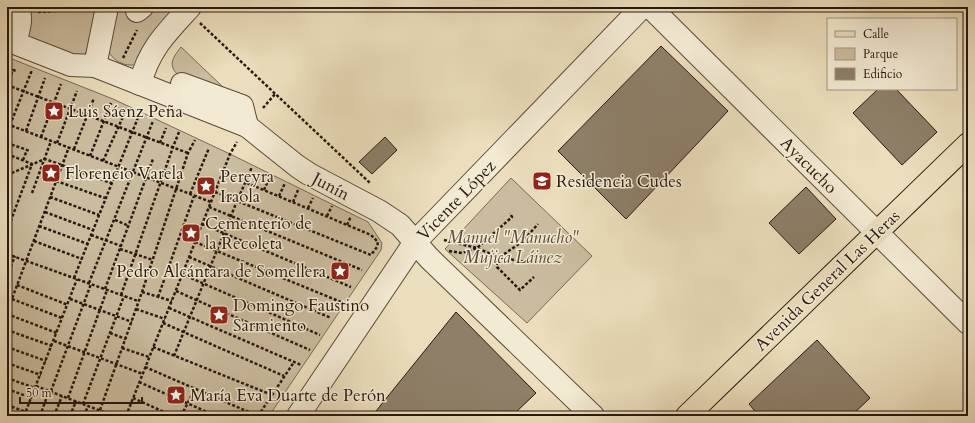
<svg xmlns="http://www.w3.org/2000/svg" width="975" height="423" viewBox="0 0 975 423" font-family="Cardo,serif">
<style>
.green{fill:#cabc9e;stroke:#796a56}
.building{fill:#8d7f68;stroke:#28180e}
.lines{fill:none;stroke-linecap:round;stroke-linejoin:round}
.minor-casing{stroke:#594a3a;stroke-width:24}
.major-casing{stroke:#28180e;stroke-width:24}
.path{stroke:#28180e;stroke-width:2.5;stroke-dasharray:3 2;stroke-linecap:butt}
.minor{stroke:#f2ead3;stroke-width:22}
.major{stroke:#ebdebc;stroke-width:22}
.labels{text-anchor:middle;stroke-width:3;stroke-linejoin:round;paint-order:stroke}
.poi-label{font-size:17px;fill:#28180e;stroke:#f2ead3;text-anchor:start}
.street-label{font-size:17px;fill:#28180e;stroke:#f2ead3}
.park-label{font-size:17px;font-style:italic;fill:#594939;stroke:#f2ead3}
</style>
<rect width="100%" height="100%" fill="#ebdebc"/>
<filter id="stains"><feTurbulence type="fractalNoise" baseFrequency=".005" numOctaves="4"/><feColorMatrix values="0 0 0 0 .2 0 0 0 0 .09 0 0 0 0 .02 0 0 0 .5 -.17"/></filter>
<radialGradient id="worn" r=".72"><stop offset=".6" stop-color="#630" stop-opacity="0"/><stop offset="1" stop-color="#630" stop-opacity=".3"/></radialGradient>
<g class="green">
<path d="M7,7H181L136,65C123,66 115,62 108,51L88,46L82,65L7,40Z"/>
<path d="M181,47L224,88L180,77C167,65 172,59 181,47Z"/>
<polygon points="7,57 113,99 230,154 368,222 382,243 381,250 269,416 7,416"/>
<polygon points="511,178 592,256 527,323 445,249"/>
</g>
<g class="building">
<polygon points="661,46 728,111 626,219 558,151"/>
<polygon points="878,89 896,89 937,132 902,165 853,113"/>
<polygon points="385,137 397,150 372,174 359,162"/>
<polygon points="806,187 836,219 799,254 769,223"/>
<polygon points="456,312 536,393 512,416 372,416"/>
<polygon points="817,340 870,398 851,416 759,416 749,404"/>
</g>
<g class="lines">
<g class="minor-casing">
<g id="minor">
<polyline points="650,7 968,323"/>
<polyline points="137,11 142,7"/>
<polyline points="7,40 71,65 95,66 247,126 297,166 309,174 379,211 400,225 429,258 593,416"/>
<path d="M15,43C18,31 23,19 18,7"/>
<polyline points="95,66 107,7"/>
<path d="M140,84C149,49 167,32 190,7"/>
<polyline points="182,84 242,106 247,126"/>
<polyline points="298,416 415,242 642,7"/>
</g>
</g>
<g class="major-casing">
<polyline id="major" points="687,416 968,144"/>
</g>
<g class="path">
<polyline points="38,12 89,9"/>
<polyline points="200,23 370,183"/>
<polyline points="123,58 137,30"/>
<polyline points="7,84 13,70 17,71"/>
<polyline points="7,85 188,153"/>
<polyline points="263,108 275,94"/>
<polyline points="7,124 211,202"/>
<polyline points="10,125 32,70"/>
<polyline points="26,131 45,78"/>
<polyline points="41,137 61,84"/>
<polyline points="7,143 30,151"/>
<polyline points="57,143 77,91"/>
<polyline points="160,143 166,128"/>
<polyline points="74,149 94,98"/>
<polyline points="7,154 32,164 7,231"/>
<polyline points="90,156 111,103"/>
<polyline points="23,160 27,150"/>
<polyline points="103,161 127,108"/>
<polyline points="7,175 45,159 111,183"/>
<polyline points="7,181 10,174"/>
<polyline points="56,181 105,198"/>
<polyline points="264,190 270,176"/>
<polyline points="215,192 371,255 377,247 378,242 371,235 223,173"/>
<polyline points="32,193 51,141"/>
<polyline points="190,194 209,148"/>
<polyline points="279,196 285,183"/>
<polyline points="50,197 99,215"/>
<polyline points="293,202 298,190"/>
<polyline points="209,207 362,270"/>
<polyline points="308,208 313,198"/>
<polyline points="45,212 93,230"/>
<polyline points="327,216 332,206"/>
<polyline points="115,220 129,226"/>
<polyline points="202,224 351,287"/>
<polyline points="347,225 351,216"/>
<polyline points="39,226 88,244"/>
<polyline points="91,235 121,246"/>
<polyline points="444,240 477,248 498,257 530,263"/>
<polyline points="34,241 82,259"/>
<polyline points="195,242 341,302"/>
<polyline points="120,249 153,260"/>
<polyline points="449,251 462,253 477,248 512,217 510,213"/>
<polyline points="7,254 138,301"/>
<polyline points="189,257 331,318"/>
<polyline points="498,257 497,267 520,290 534,277"/>
<polyline points="500,257 523,241 538,224"/>
<polyline points="182,274 320,335"/>
<polyline points="7,276 15,256"/>
<polyline points="74,278 139,115"/>
<polyline points="89,283 153,121"/>
<polyline points="17,285 68,305"/>
<polyline points="105,289 153,159"/>
<polyline points="176,291 310,350"/>
<polyline points="142,292 172,301"/>
<polyline points="121,295 173,147 179,132"/>
<polyline points="158,297 194,196"/>
<polyline points="12,299 62,318"/>
<polyline points="70,299 132,322"/>
<polyline points="169,308 301,365"/>
<polyline points="136,309 165,319"/>
<polyline points="7,312 69,147"/>
<polyline points="7,314 57,333"/>
<polyline points="163,323 284,376"/>
<polyline points="7,330 52,346"/>
<polyline points="110,333 126,339"/>
<polyline points="54,341 143,374"/>
<polyline points="7,347 46,361"/>
<polyline points="153,347 272,395"/>
<polyline points="122,348 149,357"/>
<polyline points="174,356 237,201 252,167"/>
<polyline points="7,363 41,375"/>
<polyline points="145,367 258,416"/>
<polyline points="7,378 35,388"/>
<polyline points="139,382 216,416"/>
<polyline points="36,386 114,416"/>
<polyline points="7,389 32,398"/>
<polyline points="51,391 91,284"/>
<polyline points="68,398 107,290"/>
<polyline points="133,398 173,416"/>
<polyline points="83,404 124,296"/>
<polyline points="7,405 26,412"/>
<polyline points="100,410 142,292 188,153 195,140"/>
<polyline points="127,414 132,416"/>
<polyline points="24,416 77,279"/>
<polyline points="40,416 49,391"/>
<polyline points="54,416 62,396"/>
<polyline points="70,416 76,401"/>
<polyline points="84,416 88,406"/>
<polyline points="100,416 102,411"/>
<polyline points="126,416 230,154 237,142"/>
<polyline points="181,416 195,389"/>
<polyline points="258,416 294,362"/>
</g>
<use href="#minor" class="minor"/>
<use href="#major" class="major"/>
</g>
<defs>
<g id="sight-square" transform="scale(1)"><rect x="-9" y="-9" width="18" height="18" rx="4" fill="#8f2418" stroke="#f2ead3"/><path d="M0-6L1.8-2.2L6-1.7L2.9 1.2L3.7 5.4L0 3.3L-3.7 5.4L-2.9 1.2L-6-1.7L-1.8-2.2Z" fill="#fff"/></g>
<g id="university-square" transform="scale(1)"><rect x="-9" y="-9" width="18" height="18" rx="4" fill="#8f2418" stroke="#f2ead3"/><path d="M0-5L7-2L0 1L-7-2ZM-4 1L0 2.5L4 1V4Q0 6-4 4Z" fill="#fff"/></g>
</defs>
<g fill-rule="evenodd">
<use href="#sight-square" x="54" y="111"/>
<use href="#sight-square" x="51" y="173"/>
<use href="#university-square" x="542" y="181"/>
<use href="#sight-square" x="206" y="186"/>
<use href="#sight-square" x="191" y="233"/>
<use href="#sight-square" x="340" y="271"/>
<use href="#sight-square" x="219" y="315"/>
<use href="#sight-square" x="176" y="395"/>
</g>
<g class="labels">
<g class="poi-label">
<text x="68" y="117">Luis Sáenz Peña</text>
<text x="65" y="179">Florencio Varela</text>
<text x="220" y="182">Pereyra<tspan x="220" dy="20">Iraola</tspan></text>
<text x="556" y="187">Residencia Cudes</text>
<text x="205" y="229">Cementerio de<tspan x="205" dy="20">la Recoleta</tspan></text>
<text x="326" y="277" text-anchor="end">Pedro Alcántara de Somellera</text>
<text x="233" y="311">Domingo Faustino<tspan x="233" dy="20">Sarmiento</tspan></text>
<text x="190" y="401">María Eva Duarte de Perón</text>
</g>
<g class="street-label">
<text transform="translate(809 165) rotate(45)" y="6">Ayacucho</text>
<text transform="translate(331 186) rotate(28)" y="6">Junín</text>
<text transform="translate(456 200) rotate(-46)" y="6">Vicente López</text>
<text transform="translate(827 280) rotate(-44)" y="6">Avenida General Las Heras</text>
</g>
<g class="park-label">
<text x="513" y="243">Manuel "Manucho"<tspan x="513" dy="20">Mujica Láinez</tspan></text>
</g>
</g>
<rect width="975" height="423" fill="none" stroke="#ebdebc" stroke-width="24"/>
<rect x="8" y="8" width="959" height="407" fill="none" stroke="#28180e" stroke-width="2"/>
<rect x="12" y="12" width="951" height="399" fill="none" stroke="#28180e"/>
<rect x="827" y="18" width="130" height="72" fill="#f2ead3" stroke="#a19684"/>
<rect x="835" y="31" width="20" height="6" fill="#ebdebc" stroke="#a19684"/>
<text x="863" y="38" font-size="12" fill="#28180e">Calle</text>
<rect x="835" y="48" width="20" height="12" fill="#cabc9e" stroke="#a19684"/>
<text x="863" y="58" font-size="12" fill="#28180e">Parque</text>
<rect x="835" y="68" width="20" height="12" fill="#8d7f68" stroke="#a19684"/>
<text x="863" y="78" font-size="12" fill="#28180e">Edificio</text>
<path d="M20 397v6h122v-6" fill="none" stroke="#28180e" stroke-width="2"/>
<text x="26" y="397" font-size="12" fill="#28180e" stroke="#f2ead3" stroke-width="3" paint-order="stroke">50 m</text>
<rect width="100%" height="100%" filter="url(#stains)"/>
<rect width="100%" height="100%" fill="url(#worn)"/>
</svg>
